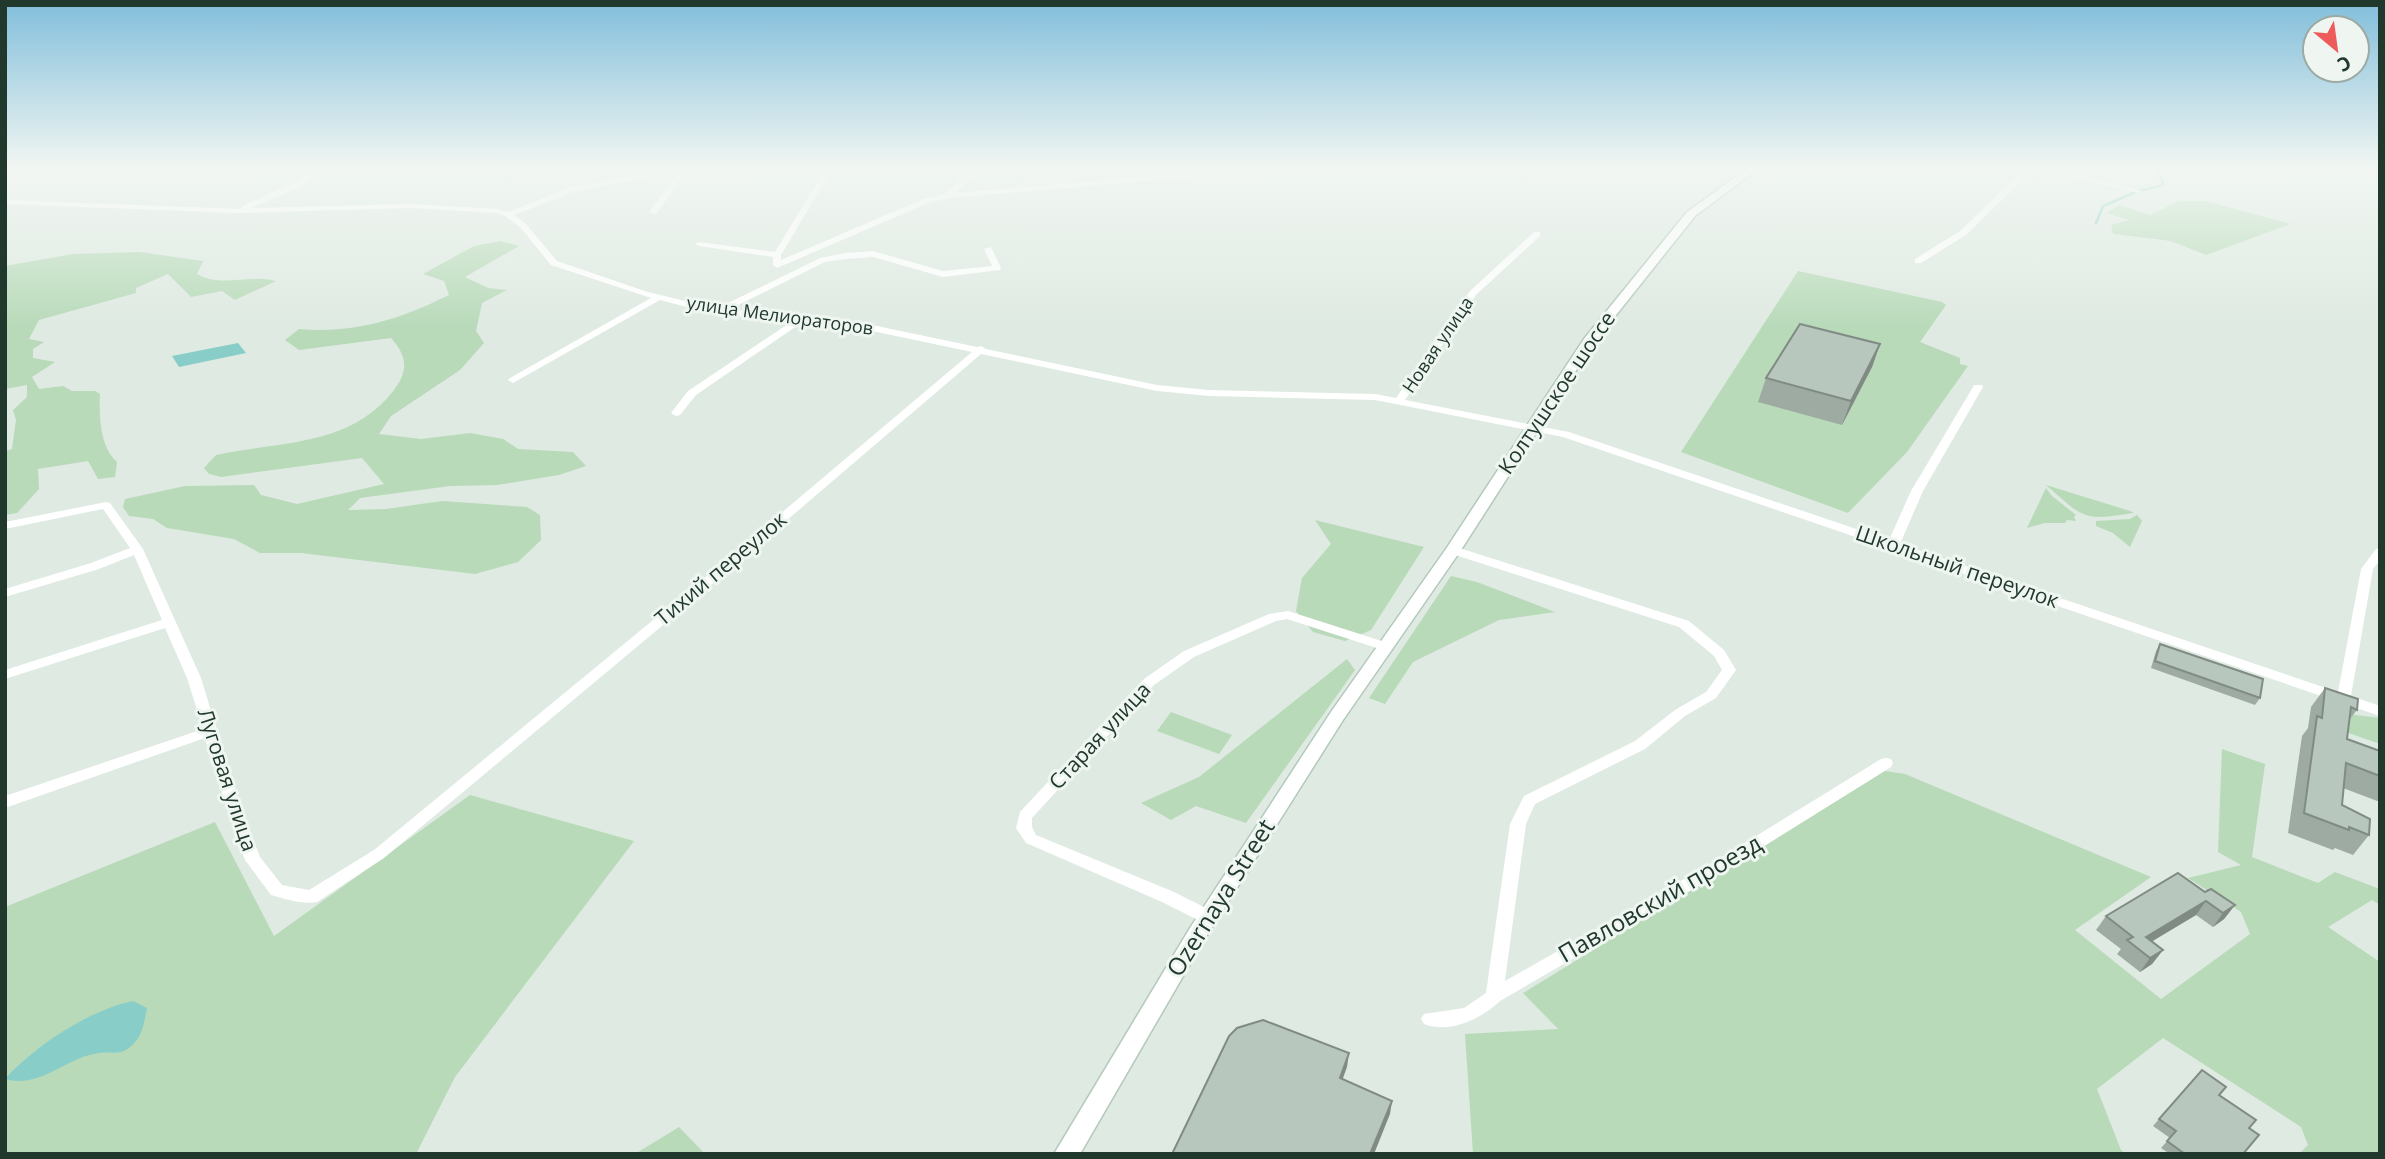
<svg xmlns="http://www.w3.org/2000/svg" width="2385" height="1159" viewBox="0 0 2385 1159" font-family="'Open Sans',sans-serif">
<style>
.green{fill:#b8dab9}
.water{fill:#88cdc8}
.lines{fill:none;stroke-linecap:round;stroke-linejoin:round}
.stream{stroke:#88cdc8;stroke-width:2.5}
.secondary-casing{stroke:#b3c9bb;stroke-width:3}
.street{fill:#fff;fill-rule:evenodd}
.secondary{fill:#fff;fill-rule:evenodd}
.wall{fill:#9daba3}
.shaded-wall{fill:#808b84}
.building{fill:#b7c7bd;stroke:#808b84;stroke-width:2}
.labels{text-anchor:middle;stroke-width:6;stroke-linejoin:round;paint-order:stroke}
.far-street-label{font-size:18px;fill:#21392d;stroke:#eff6f1}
.street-label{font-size:21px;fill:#21392d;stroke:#eff6f1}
.near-street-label{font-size:24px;fill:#21392d;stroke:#eff6f1}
</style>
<rect width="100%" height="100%" fill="#dfeae2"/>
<g class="green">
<polygon points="2179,201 2205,201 2291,224 2206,255 2171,241 2113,234 2111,225 2129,220 2107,213 2119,205 2150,215"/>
<path d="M500,241L519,246L465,277L488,288L507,290L482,303L476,331L484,343L460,370L391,416L379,434L421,439L470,433L503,439L518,449L573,452L586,466L559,475L497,485L450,486L360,498L348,510L386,509L442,501L527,507L540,515L541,540L518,562L475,574L301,553H260L234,539L167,528L153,519L129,516L123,507L125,499L185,486L254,485L261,495L297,504L384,484L362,458L221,477L209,474L204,468L216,455C281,441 350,447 394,390C409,370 407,356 391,338L299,350L285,340L299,329C354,334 401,319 449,295L444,281L423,274L474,246Z"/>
<path d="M140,252L203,261L197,274C220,288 250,274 276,281L235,300L222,291L191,297L168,274L136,288V293L39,320L29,339L44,342L33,349V358L55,362L32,377L39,389L63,386L72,391H95L100,394C99,417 100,447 117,462L115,477L98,479L88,461L38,469L39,489L17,513L5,515V451L12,449L16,420L13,410L27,397V385L5,389V266L73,254Z"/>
<polygon points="1798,271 1942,302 1946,305 1920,342 1960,358 1960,364 1968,366 1907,452 1848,513 1681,452"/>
<path d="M2046,485L2130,511L2134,513C2082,521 2085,519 2046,485Z"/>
<polygon points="2046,488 2052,496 2076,515 2074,517 2076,521 2067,520 2065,523 2045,523 2027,528"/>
<polygon points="2137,515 2142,521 2130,547 2113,533 2096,526 2096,521 2130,519"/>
<polygon points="1315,520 1424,547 1371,630 1345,641 1313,632 1296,611 1302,578 1331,544"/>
<polygon points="1451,576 1477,582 1555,612 1499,620 1413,662 1385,704 1369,698"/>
<polygon points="1347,659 1355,670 1246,823 1196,806 1171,820 1141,803 1199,777"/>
<polygon points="1171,712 1232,735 1219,754 1157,731"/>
<polygon points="2347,714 2380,718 2380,744 2346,732"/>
<polygon points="2222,749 2265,764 2252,857 2318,883 2335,872 2380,889 2380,905 2372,900 2328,927 2380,962 2380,1154 2299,1154 2308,1145 2301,1127 2163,1038 2097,1089 2121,1150 2126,1154 1473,1154 1465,1034 1558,1029 1523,993 1885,771 1905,774 2151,877 2075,930 2161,999 2250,934 2241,912 2188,878 2241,865 2218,852"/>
<polygon points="470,795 634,841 455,1077 416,1154 5,1154 5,907 215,822 274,936"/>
<polygon points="679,1127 705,1154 635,1154"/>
</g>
<g class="water">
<polygon points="238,343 246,353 179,367 172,356"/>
<path d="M133,1001L147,1008C144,1022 143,1037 130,1047C119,1056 111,1051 99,1053C66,1057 41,1089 5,1079C35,1046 89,1010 133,1001Z"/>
</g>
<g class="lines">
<polyline class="stream" points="2096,223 2103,206 2138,191 2164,185 2156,166"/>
<g class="secondary-casing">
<polygon id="secondary" points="1751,166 1762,166 1695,216 1593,344 1461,550 1343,720 1204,940 1080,1154 1054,1154 1190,928 1331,712 1446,549 1584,339 1687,212"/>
</g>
<g class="street">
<path d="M321,166H329L304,185L251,208L411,204L497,209L508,212L571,187L686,166H702L688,170L656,214L649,212L679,172L576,191L514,215L526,224L557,261L648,292L706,306L725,309L726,304L820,258L845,253L873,251L943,271L992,266L984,249L991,247L1001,268L1000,270L943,277L873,257L845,259L825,262L734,307L735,310L877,326L977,347L981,346L986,349L1157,385L1209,390L1375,394L1396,398L1470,291L1534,232H1540V236L1476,295L1405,400L1569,432L1889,540L1911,491L1973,387L1974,385H1982L1983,387L1923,491L1900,544L2338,692L2361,569L2376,549L2380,548V560L2373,569L2351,696L2380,706V716L1563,437L1375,400L1209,396L1157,391L981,354L717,580L384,858L317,902C304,905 284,899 271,895L245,860L226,805L205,738L5,808V796L203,729L187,678L165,628L5,679V670L162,620L134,555L99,569L5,597V589L91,563L130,548L103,509L5,529V522L106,502L110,503L143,549L201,678L240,805L260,857L282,885L309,890L374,850L709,574L972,352L877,332L801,323L696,395L680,415L676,416L671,413L688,391L791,322L706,312L660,300L513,383L508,380L510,378L651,298L551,265L520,227L505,216L496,213L411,208L238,213L5,204V200L241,209L242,206L298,181Z"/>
<polygon points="827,166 834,166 781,255 781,260 923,199 945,194 963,177 985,168 981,166 993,166 997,168 969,181 955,193 1228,170 1232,172 1228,174 948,198 928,203 777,268 773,265 773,257 699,246 695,244 699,242 775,252"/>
<polygon points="2028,166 2041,166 2142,191 2138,193 2034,168 1966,235 1921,263 1915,263 1915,259 1960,231"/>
<path d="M1453,546L1689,621L1724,650L1736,670L1716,698L1685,716L1645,749L1535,804L1526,824L1505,981L1714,862L1881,759L1886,758L1891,759L1893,763L1891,767L1726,870L1500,1001C1481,1019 1450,1034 1424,1024L1421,1019L1424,1014L1464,1008L1486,993L1510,824L1524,796L1635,741L1675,710L1706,692L1722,670L1714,656L1679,627L1449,553L1447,550L1449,547Z"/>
<polygon points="1288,611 1391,644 1393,647 1386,651 1287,619 1276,621 1194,657 1154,685 1032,818 1032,827 1036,835 1174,892 1214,912 1216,917 1214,922 1208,924 1202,922 1162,902 1026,843 1016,828 1020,812 1144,679 1184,651 1269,614"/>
</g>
<use href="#secondary" class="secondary"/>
</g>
<g class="wall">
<polygon points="1880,344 1872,367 1842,425 1758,402 1766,378"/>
<polygon points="2160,644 2260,698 2255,705 2151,668 2156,651"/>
<polygon points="2325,688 2357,710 2349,720 2347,739 2380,751 2380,802 2343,788 2342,805 2369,835 2353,855 2335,848 2333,850 2288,833 2302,736 2308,728 2311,707"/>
<polygon points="2205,892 2235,905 2224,919 2213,927 2196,915 2151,942 2163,950 2152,964 2140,972 2117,954 2121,949 2096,930 2106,916"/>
<polygon points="2202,1070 2220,1095 2249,1128 2243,1154 2170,1154 2161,1148 2170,1138 2153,1126"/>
</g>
<g class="shaded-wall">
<polygon points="1880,344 1872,367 1842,425 1851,401"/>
<polygon points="2206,901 2196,915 2139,949 2146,937"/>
<polygon points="2235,905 2224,919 2213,927 2223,913"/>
<polygon points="2163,950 2152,964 2140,972 2150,958"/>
<polygon points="1349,1053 1347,1067 1338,1092 1340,1078"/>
<polygon points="1392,1101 1390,1114 1374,1154 1370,1154"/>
</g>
<g class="building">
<polygon points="1800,324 1880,344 1851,401 1766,378"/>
<polygon points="2160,644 2263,679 2260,698 2155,661"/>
<polygon points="2325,688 2358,699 2357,710 2351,707 2347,739 2380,751 2380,776 2346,763 2342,805 2370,819 2369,835 2349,827 2349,830 2304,813 2317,716 2322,718"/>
<polygon points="2178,873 2205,892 2211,889 2235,905 2223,913 2206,901 2146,937 2163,950 2150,958 2127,940 2133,937 2106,916"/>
<polygon points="1263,1020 1349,1053 1340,1078 1392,1101 1370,1154 1172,1154 1229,1036 1237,1028"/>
<polygon points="2202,1070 2226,1087 2219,1095 2256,1120 2249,1128 2259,1135 2243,1154 2185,1154 2167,1141 2176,1131 2159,1119"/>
</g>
<linearGradient id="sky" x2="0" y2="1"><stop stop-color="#81bedb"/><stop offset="0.51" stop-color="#f1f6f2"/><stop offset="1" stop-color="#f1f6f2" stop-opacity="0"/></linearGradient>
<rect width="2385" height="328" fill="url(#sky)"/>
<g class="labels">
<g class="far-street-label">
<text transform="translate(780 316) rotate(8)" y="6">улица Мелиораторов</text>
<text transform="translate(1438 345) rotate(-56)" y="6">Новая улица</text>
</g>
<g class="street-label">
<text transform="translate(1557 393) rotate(-56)" y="7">Колтушское шоссе</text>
<text transform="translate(1957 567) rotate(19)" y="7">Школьный переулок</text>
<text transform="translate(721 569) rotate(-40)" y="7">Тихий переулок</text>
<text transform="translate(1100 736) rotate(-47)" y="7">Старая улица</text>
<text transform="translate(227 780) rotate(72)" y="7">Луговая улица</text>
</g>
<g class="near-street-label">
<text transform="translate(1221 898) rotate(-58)" y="8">Ozernaya Street</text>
<text transform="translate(1660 899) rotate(-30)" y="8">Павловский проезд</text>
</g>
</g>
<rect width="2385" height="1159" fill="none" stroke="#21392d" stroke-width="14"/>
<g transform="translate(2336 49) rotate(151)"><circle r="33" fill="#eff6f1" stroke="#9daaa3" stroke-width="2"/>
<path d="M0-5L12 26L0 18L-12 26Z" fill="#ed5b5a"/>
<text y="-10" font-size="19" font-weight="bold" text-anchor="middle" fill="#21392d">С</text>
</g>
</svg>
